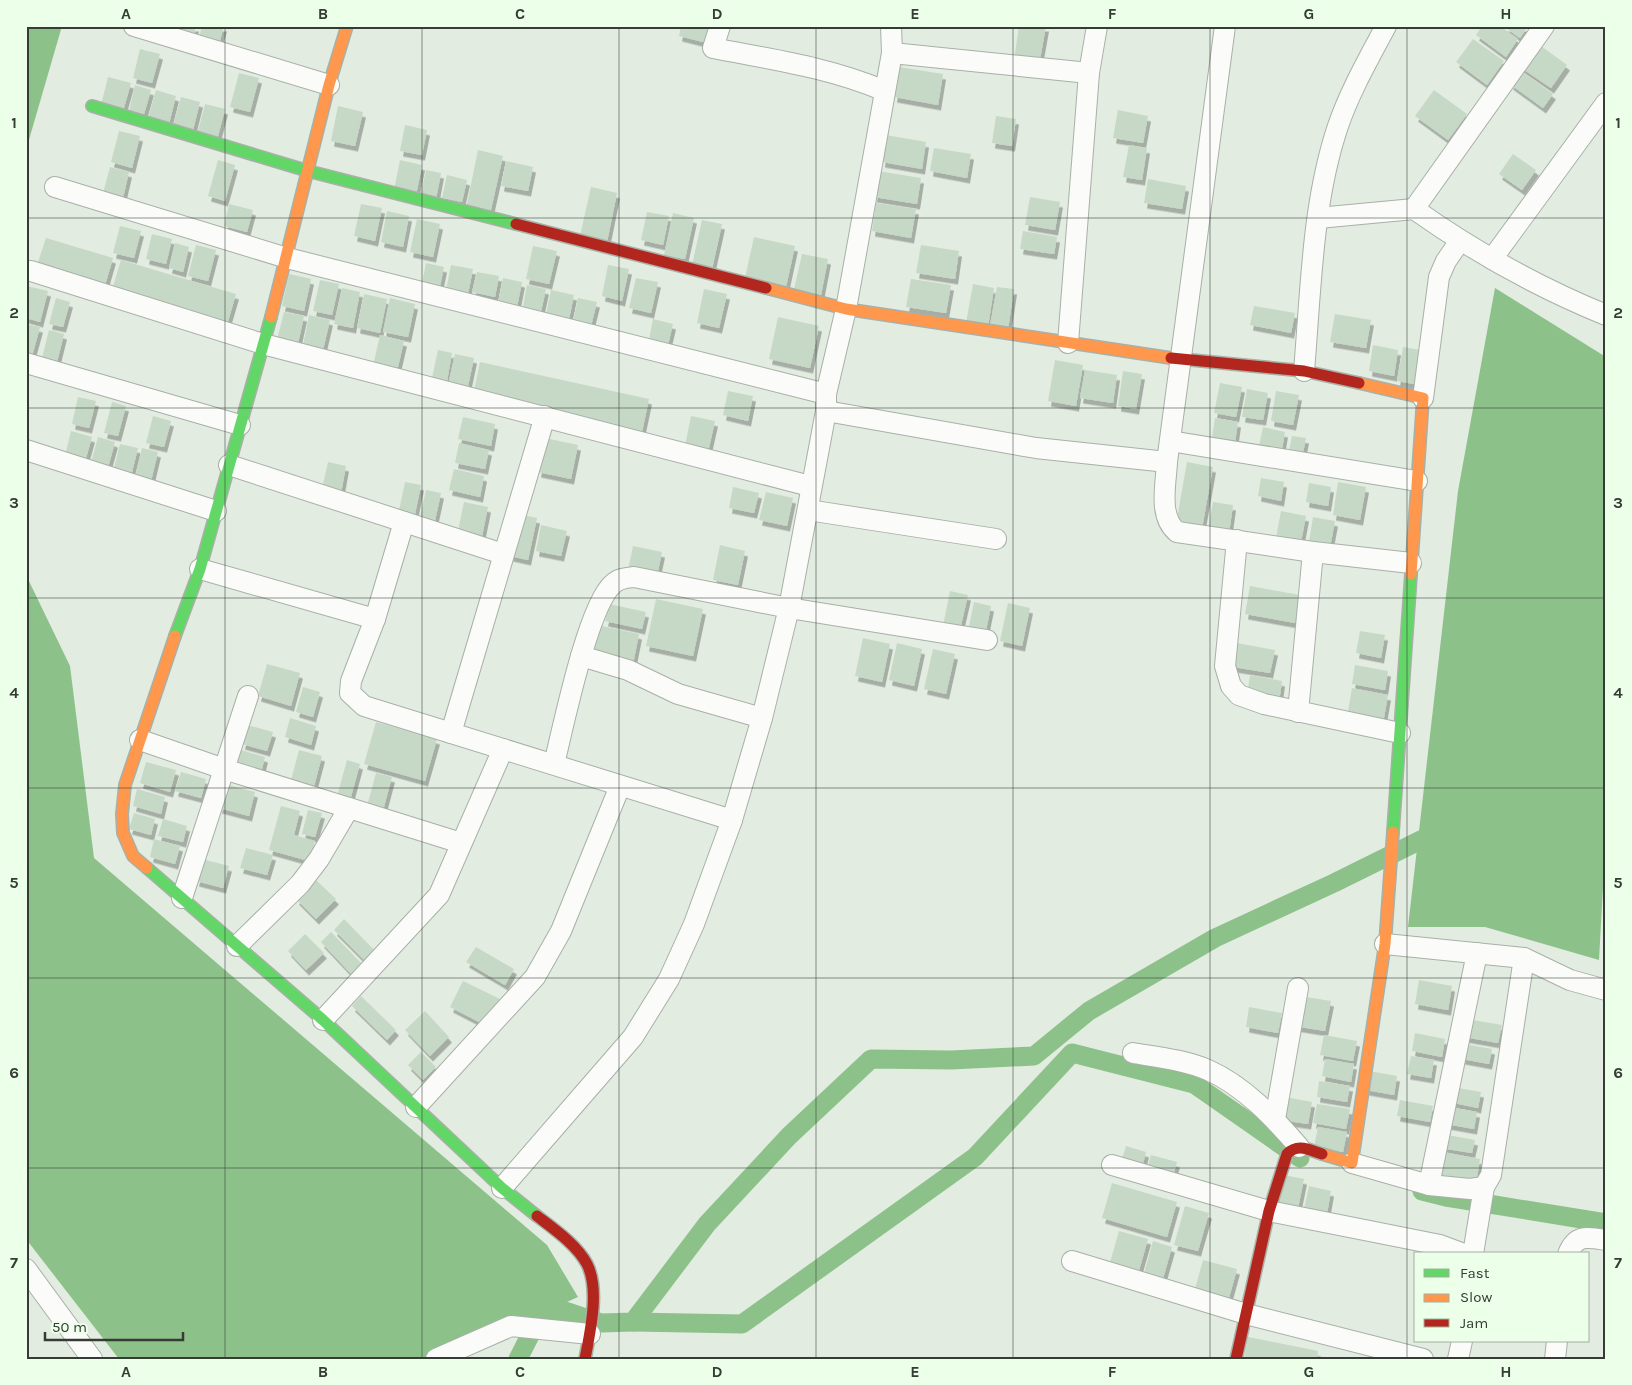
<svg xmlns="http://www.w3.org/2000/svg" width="1632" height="1385" viewBox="0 0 1632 1385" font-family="Karla,sans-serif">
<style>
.water{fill:#8dc18a}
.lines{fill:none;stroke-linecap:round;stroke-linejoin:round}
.canal{stroke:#8dc18a;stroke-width:19}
.building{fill:#c6d9c6;filter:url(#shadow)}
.street-casing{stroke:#a8b0a7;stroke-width:22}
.fast-casing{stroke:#a8b0a7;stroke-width:14}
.slow-casing{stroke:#a8b0a7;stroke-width:14}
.jam-casing{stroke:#a8b0a7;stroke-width:14}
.street{stroke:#fbfcfa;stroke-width:20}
.fast{stroke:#63d668;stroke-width:11}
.slow{stroke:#ff974d;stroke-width:11}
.jam{stroke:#b3261e;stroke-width:11}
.grid{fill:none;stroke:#343c33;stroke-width:1;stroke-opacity:0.55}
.neatline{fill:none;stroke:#343c33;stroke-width:2}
.grid-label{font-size:16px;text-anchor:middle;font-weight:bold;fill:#343c33}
</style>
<defs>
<filter id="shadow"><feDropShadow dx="3" dy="5.5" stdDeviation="0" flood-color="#0004"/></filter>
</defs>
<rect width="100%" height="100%" fill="#e2ece1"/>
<g class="water">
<polygon points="26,26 62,26 26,150"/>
<polygon points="1495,288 1606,357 1606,833 1599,960 1485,927 1408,927 1458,491"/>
<polygon points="26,575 70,666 94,858 547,1245 578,1297 440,1359 119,1359 26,1239"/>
</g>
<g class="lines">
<g class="canal">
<polyline points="1422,1191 1446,1197 1606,1223"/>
<polyline points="633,1322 742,1324 975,1157 1072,1053 1194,1084 1300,1158"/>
<polyline points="518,1359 542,1312 565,1311 601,1323 633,1322 707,1224 789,1136 871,1059 951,1060 1034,1056 1089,1011 1215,938 1334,883 1441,830"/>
</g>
</g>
<g class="building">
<polygon points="178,26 196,26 193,40 175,35"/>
<polygon points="202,26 224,26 218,48 198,42"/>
<polygon points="681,26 711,26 707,43 679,36"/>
<polygon points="1019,26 1046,26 1039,65 1014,60"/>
<polygon points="1482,26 1500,26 1518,39 1506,57 1476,35"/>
<polygon points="1503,26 1528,26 1520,38"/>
<polygon points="1473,39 1504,61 1487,85 1456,62"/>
<polygon points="1537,43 1567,65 1551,88 1520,67"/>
<polygon points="140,49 160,54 152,83 133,78"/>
<polygon points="899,67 943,74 938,105 894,97"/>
<polygon points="1520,70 1553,94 1543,108 1510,84"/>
<polygon points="239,73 259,78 250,112 230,107"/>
<polygon points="108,77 131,83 123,111 101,105"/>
<polygon points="135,85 151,90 144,114 129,111"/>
<polygon points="156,90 176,96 169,124 148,118"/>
<polygon points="1434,90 1467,114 1448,140 1415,116"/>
<polygon points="181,97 200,102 193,130 173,125"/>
<polygon points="205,104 225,109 217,140 197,135"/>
<polygon points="338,106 363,112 355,146 331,141"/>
<polygon points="1118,110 1148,116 1143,143 1113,138"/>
<polygon points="996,116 1016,119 1012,146 992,143"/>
<polygon points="405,125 427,130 422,155 400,151"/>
<polygon points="119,131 140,136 132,168 111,162"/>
<polygon points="886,135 926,142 922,169 882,162"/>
<polygon points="1129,145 1147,148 1142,180 1123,177"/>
<polygon points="934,148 971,154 967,178 930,171"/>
<polygon points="478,150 503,156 490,214 466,209"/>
<polygon points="1513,154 1536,170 1522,190 1499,174"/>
<polygon points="218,160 235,165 225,201 208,196"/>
<polygon points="400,160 422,165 416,195 394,190"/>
<polygon points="506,161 533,167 528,191 501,186"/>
<polygon points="110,167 129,172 122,202 102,197"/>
<polygon points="426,170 441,173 436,199 420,196"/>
<polygon points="878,171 921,178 917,204 874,197"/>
<polygon points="447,175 467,180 462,202 442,198"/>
<polygon points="1148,179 1186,186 1182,209 1144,203"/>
<polygon points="591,187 617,193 607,242 580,236"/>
<polygon points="1030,197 1060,202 1055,230 1025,225"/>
<polygon points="876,203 916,209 911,238 872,231"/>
<polygon points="229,204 253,210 247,232 224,226"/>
<polygon points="361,204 382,208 375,241 354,236"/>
<polygon points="387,211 409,216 403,247 381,242"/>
<polygon points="647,212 669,216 663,245 641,240"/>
<polygon points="673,213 694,218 685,259 664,255"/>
<polygon points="417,219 440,224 433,257 410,252"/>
<polygon points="702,220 722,224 712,269 692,265"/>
<polygon points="120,226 141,231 134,258 113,253"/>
<polygon points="1023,231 1057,237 1054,254 1020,249"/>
<polygon points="152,234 172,239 166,264 146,259"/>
<polygon points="754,237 795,246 786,287 745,278"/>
<polygon points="46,238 113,258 104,289 36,268"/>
<polygon points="175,243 189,247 183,272 169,268"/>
<polygon points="196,245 216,250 208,281 188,276"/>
<polygon points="921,245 959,251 955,279 916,273"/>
<polygon points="533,246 557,251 549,284 526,279"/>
<polygon points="802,254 828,259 821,295 794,289"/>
<polygon points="121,260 236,294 226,328 111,293"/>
<polygon points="426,263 444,267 439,291 421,288"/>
<polygon points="451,265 473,269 467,299 445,295"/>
<polygon points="608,265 629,269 622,301 602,296"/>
<polygon points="477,272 499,276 495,297 472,292"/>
<polygon points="289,274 311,279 304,311 282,306"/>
<polygon points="503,278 522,282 516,312 497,308"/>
<polygon points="636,278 658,282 651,313 629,308"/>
<polygon points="911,279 951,285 946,313 906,307"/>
<polygon points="320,280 339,284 332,315 313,311"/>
<polygon points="973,284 994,288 988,327 966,323"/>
<polygon points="527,285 546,289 540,316 522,312"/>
<polygon points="27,286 48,291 40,322 26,318"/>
<polygon points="997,287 1014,289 1008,329 990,326"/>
<polygon points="342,288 360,292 353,328 334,324"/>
<polygon points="704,289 727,294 719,328 697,323"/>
<polygon points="551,290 574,295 568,324 545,319"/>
<polygon points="364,294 387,299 380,333 357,328"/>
<polygon points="56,298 70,302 63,327 49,324"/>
<polygon points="390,298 415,304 408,337 383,332"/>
<polygon points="578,298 597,302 590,330 572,326"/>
<polygon points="1254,306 1295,313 1291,333 1250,325"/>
<polygon points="284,312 304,316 297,348 276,344"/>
<polygon points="1335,314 1371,320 1366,348 1330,342"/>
<polygon points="309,315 330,320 322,354 302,350"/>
<polygon points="778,317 819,326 810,368 769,359"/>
<polygon points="653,319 673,324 667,349 648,345"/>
<polygon points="26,324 40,327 32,356 26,355"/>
<polygon points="49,330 64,334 56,366 41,362"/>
<polygon points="380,335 404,341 397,371 373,366"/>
<polygon points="1373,345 1398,350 1394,376 1369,371"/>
<polygon points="1403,347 1420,350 1414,384 1397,381"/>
<polygon points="438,350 452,353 447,381 432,378"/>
<polygon points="455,354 474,358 468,386 449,381"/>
<polygon points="1055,360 1083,365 1076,406 1048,401"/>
<polygon points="480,362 649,399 642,432 473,396"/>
<polygon points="1085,370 1117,375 1113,403 1080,398"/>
<polygon points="1123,371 1142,374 1136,409 1118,406"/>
<polygon points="1220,383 1242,387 1236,417 1214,413"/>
<polygon points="1247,389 1268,393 1263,420 1242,417"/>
<polygon points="728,391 753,396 748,421 723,415"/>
<polygon points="1276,391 1299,395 1293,425 1271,421"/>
<polygon points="78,397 96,401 89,428 72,424"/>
<polygon points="112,402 126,406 118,436 104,433"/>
<polygon points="153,416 171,421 164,447 146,443"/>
<polygon points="691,416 715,421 708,452 685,446"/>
<polygon points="463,417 495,424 491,446 458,439"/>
<polygon points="1215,418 1238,422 1234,449 1211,444"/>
<polygon points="1263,427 1285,432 1281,455 1258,451"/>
<polygon points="71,431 92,437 84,465 64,460"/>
<polygon points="1292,436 1306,438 1302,458 1288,456"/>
<polygon points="98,437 115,442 107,471 90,466"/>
<polygon points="545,438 578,445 571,479 538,472"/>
<polygon points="459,443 489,450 485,469 455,463"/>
<polygon points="120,444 138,448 131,476 113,472"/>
<polygon points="142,448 158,452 150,485 134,481"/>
<polygon points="328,462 346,466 341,493 322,489"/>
<polygon points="1187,462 1213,467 1201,534 1175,530"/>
<polygon points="454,469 484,476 480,497 449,490"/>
<polygon points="1261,478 1284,482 1281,501 1258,496"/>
<polygon points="405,482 421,485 414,519 398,515"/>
<polygon points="1338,482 1366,487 1360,520 1333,515"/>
<polygon points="1309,483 1331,487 1328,506 1306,502"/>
<polygon points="733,487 759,493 754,513 729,508"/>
<polygon points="426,490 441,493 434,525 419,522"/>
<polygon points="766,492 793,498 787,526 759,520"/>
<polygon points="464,502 488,507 481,541 457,536"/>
<polygon points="1213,502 1233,505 1229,533 1208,529"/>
<polygon points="1281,511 1306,516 1300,547 1275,543"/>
<polygon points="519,514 537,518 528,560 510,556"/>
<polygon points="1313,517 1335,521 1329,552 1308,548"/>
<polygon points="541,525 567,531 561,556 536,551"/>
<polygon points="720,545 745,551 738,585 713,580"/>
<polygon points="633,546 662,552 657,576 628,570"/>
<polygon points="1250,586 1300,595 1295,623 1245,614"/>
<polygon points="950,591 968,595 959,634 942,631"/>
<polygon points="656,599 703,609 693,656 646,646"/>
<polygon points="974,602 991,606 984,640 967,636"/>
<polygon points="1008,603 1030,608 1022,646 1000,641"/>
<polygon points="609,604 646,612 642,629 605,621"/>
<polygon points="597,625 639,634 633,664 590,654"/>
<polygon points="1360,631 1385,635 1381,658 1356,653"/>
<polygon points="863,638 890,644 882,682 855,676"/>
<polygon points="897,643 922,649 914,686 889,680"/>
<polygon points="1237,643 1275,650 1270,673 1233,667"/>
<polygon points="933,649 955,654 946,694 924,689"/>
<polygon points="267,664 300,673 291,706 258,696"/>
<polygon points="1355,665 1388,671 1385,690 1352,684"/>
<polygon points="1250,675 1282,681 1279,702 1247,697"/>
<polygon points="303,687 320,692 313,717 296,712"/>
<polygon points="1352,688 1388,695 1383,723 1347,717"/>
<polygon points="290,718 316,726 311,745 285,737"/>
<polygon points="376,722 437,739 425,781 364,764"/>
<polygon points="247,725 273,732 267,751 242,744"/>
<polygon points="241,750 265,757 261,773 236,766"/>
<polygon points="299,750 322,756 313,790 290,784"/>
<polygon points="347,760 360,764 349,804 336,800"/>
<polygon points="146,762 176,770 170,792 140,783"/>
<polygon points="181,772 206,779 201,798 175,791"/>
<polygon points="376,773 392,777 382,814 366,810"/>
<polygon points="225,784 255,792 249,816 219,808"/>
<polygon points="137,789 165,797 161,814 133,806"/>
<polygon points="281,806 300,811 294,835 315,841 309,861 269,850"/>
<polygon points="308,810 322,813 315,837 302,834"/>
<polygon points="134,813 155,819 151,835 129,829"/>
<polygon points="163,819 187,826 183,842 158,836"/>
<polygon points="154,839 180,846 175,864 150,857"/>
<polygon points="246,848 273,855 267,875 240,868"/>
<polygon points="202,859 229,866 223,888 196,881"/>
<polygon points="316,880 336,899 316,919 296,899"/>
<polygon points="344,919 378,954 368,964 334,930"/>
<polygon points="331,932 364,966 354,977 321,942"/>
<polygon points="305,934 324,953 306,970 288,951"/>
<polygon points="476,947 514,969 505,985 466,962"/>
<polygon points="1419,980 1452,986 1448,1010 1415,1004"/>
<polygon points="463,981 500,999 487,1026 450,1007"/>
<polygon points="361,996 396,1030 387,1040 352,1006"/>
<polygon points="1300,996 1331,1001 1325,1031 1294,1026"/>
<polygon points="1249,1007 1282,1013 1278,1033 1246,1027"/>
<polygon points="425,1011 449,1037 430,1056 405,1030"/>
<polygon points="1467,1019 1502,1025 1498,1043 1464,1037"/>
<polygon points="1415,1033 1445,1039 1442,1057 1412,1051"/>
<polygon points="1324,1035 1357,1041 1353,1061 1320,1055"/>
<polygon points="1464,1044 1492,1049 1489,1064 1462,1059"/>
<polygon points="421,1052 436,1067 423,1080 408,1065"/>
<polygon points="1411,1056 1434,1060 1431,1078 1407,1074"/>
<polygon points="1325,1059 1354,1064 1351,1082 1322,1076"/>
<polygon points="1369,1071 1397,1076 1394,1095 1366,1090"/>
<polygon points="1319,1081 1350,1086 1347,1102 1317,1097"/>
<polygon points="1452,1087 1481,1092 1478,1108 1449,1102"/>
<polygon points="1285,1097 1312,1102 1308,1124 1281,1120"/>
<polygon points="1400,1100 1433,1106 1430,1122 1397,1116"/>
<polygon points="1317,1104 1350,1109 1346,1129 1313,1123"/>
<polygon points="1449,1107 1477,1112 1474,1129 1446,1124"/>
<polygon points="1318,1127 1347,1132 1343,1152 1314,1147"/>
<polygon points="1442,1134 1475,1140 1472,1153 1440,1148"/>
<polygon points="1126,1146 1146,1152 1141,1171 1120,1165"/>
<polygon points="1443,1152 1480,1159 1476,1183 1438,1176"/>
<polygon points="1151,1155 1177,1162 1172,1179 1146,1172"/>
<polygon points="1284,1175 1304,1179 1297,1213 1277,1209"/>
<polygon points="1112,1183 1177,1202 1167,1237 1102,1218"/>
<polygon points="1309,1186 1331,1191 1326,1219 1303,1214"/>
<polygon points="1185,1206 1209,1213 1198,1251 1174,1245"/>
<polygon points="1119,1231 1148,1239 1138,1274 1109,1266"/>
<polygon points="1153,1241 1172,1247 1162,1282 1143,1277"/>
<polygon points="1203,1260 1237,1269 1227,1305 1193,1296"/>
<polygon points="1248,1337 1318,1351 1317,1359 1244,1359"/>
</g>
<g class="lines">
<g class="street-casing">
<g id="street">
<polyline points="134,26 329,85"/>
<path d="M720,26L713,48C774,60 828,67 885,91"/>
<polyline points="891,26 892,53"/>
<polyline points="55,187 287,258 826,394"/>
<polyline points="1414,209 1544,26"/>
<path d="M1318,218L1414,209C1476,253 1535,286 1606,315"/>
<polyline points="1492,259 1606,103"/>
<polyline points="31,271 263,344 810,486"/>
<polyline points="1068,343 1089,73 1097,26"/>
<polyline points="26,363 240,425"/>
<path d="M1304,371C1311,290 1312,203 1338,126C1350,91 1369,58 1386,26"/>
<polyline points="1423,398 1439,277 1446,261 1460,241"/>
<polyline points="826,411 1036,448 1167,462 1225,26"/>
<polyline points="1170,441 1417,481"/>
<polyline points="26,450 216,511"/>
<path d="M1167,462C1166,485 1158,516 1177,532L1313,552L1411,563"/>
<polyline points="229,465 503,554"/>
<polyline points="808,510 996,539"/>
<polyline points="1237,540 1225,666 1231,686 1239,695 1264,704 1400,733"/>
<polyline points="200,569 375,619 351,681 350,693 364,706 732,820"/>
<polyline points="375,619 404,522"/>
<polyline points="581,656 628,670 678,694 762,718"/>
<polyline points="1298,712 1313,552"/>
<polyline points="451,733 545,416"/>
<polyline points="140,740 224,769 349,808"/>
<path d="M554,764C563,728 588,605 613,584C619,578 626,578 634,577L789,608L987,640"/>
<polyline points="182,898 248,696"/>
<polyline points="1385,944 1524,958 1570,980 1606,990"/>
<polyline points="237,946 300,884 319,859 349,808 461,843"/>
<polyline points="323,1020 439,895 503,749"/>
<path d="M1133,1053C1157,1057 1185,1060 1208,1070C1244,1086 1274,1118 1299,1147"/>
<polyline points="416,1107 535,977 561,931 620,786"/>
<polyline points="1275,1119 1298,988"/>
<polyline points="1352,1163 1429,1185 1477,953"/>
<polyline points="1112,1165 1269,1211 1440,1245 1464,1254"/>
<polyline points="1429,1185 1470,1189 1484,1187 1491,1175 1524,958"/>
<polyline points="502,1188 633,1037 669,979 694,924 732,820 762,718 789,608 826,411 826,394 846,309 892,53 1089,73"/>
<polyline points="1473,1254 1484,1187"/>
<path d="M1568,1254C1576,1234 1587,1237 1606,1240"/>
<polyline points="1072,1261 1246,1314 1423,1359"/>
<polyline points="26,1269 92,1359"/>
<polyline points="436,1359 511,1326 590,1334"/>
<polyline points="1458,1359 1462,1341"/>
<polyline points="1555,1359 1557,1341"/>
</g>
</g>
<g class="fast-casing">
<g id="fast">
<polyline points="92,106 308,171 516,224"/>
<polyline points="175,636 200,569 271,317"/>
<polyline points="1393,832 1411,574"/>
<polyline points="147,868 323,1020 502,1188 537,1216"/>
</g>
</g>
<g class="slow-casing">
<g id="slow">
<polyline points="766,288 846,309 1171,358"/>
<polyline points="271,317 329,85 347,26"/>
<polyline points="1359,383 1423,398 1411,574"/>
<polyline points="147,868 133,856 123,833 122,814 125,785 175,636"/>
<polyline points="1322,1154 1352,1163 1385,944 1393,832"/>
</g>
</g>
<g class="jam-casing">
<g id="jam">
<polyline points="516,224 766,288"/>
<polyline points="1171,358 1304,371 1359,383"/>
<path d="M537,1216C554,1229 577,1245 587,1264C600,1290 590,1332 585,1359"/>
<path d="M1236,1359L1269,1211L1287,1154C1298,1143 1309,1150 1322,1154"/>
</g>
</g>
<use href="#street" class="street"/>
<use href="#fast" class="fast"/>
<use href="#slow" class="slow"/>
<use href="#jam" class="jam"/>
</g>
<path class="grid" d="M225,26V1359M422,26V1359M619,26V1359M816,26V1359M1013,26V1359M1210,26V1359M1407,26V1359M26,218H1606M26,408H1606M26,598H1606M26,788H1606M26,978H1606M26,1168H1606"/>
<rect width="1632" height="1385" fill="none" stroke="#ebffe9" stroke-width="55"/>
<rect x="1414" y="1252" width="175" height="90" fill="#ebffe9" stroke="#a2b1a0"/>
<rect x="1424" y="1269" width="25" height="8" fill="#63d668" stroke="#a2b1a0"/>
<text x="1460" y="1278" font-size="15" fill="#343c33">Fast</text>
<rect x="1424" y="1294" width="25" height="8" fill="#ff974d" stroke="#a2b1a0"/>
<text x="1460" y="1302" font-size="15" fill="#343c33">Slow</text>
<rect x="1424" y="1319" width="25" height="8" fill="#b3261e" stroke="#a2b1a0"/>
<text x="1460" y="1328" font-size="15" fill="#343c33">Jam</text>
<path d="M45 1332v8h138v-8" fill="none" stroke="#343c33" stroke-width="2.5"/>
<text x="52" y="1332" font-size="15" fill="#343c33" stroke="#ebffe9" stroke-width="4" paint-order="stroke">50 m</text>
<rect x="28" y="28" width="1576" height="1330" class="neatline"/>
<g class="grid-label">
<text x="126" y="19">A</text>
<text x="323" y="19">B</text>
<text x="520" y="19">C</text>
<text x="717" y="19">D</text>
<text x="915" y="19">E</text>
<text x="1112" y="19">F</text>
<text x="1309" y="19">G</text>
<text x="1506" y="19">H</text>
<text x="14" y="128">1</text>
<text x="1618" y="128">1</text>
<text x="14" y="318">2</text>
<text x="1618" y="318">2</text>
<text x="14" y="508">3</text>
<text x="1618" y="508">3</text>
<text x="14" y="698">4</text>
<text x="1618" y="698">4</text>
<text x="14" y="888">5</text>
<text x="1618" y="888">5</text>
<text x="14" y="1078">6</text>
<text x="1618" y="1078">6</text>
<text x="14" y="1268">7</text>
<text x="1618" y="1268">7</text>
<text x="126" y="1377">A</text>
<text x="323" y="1377">B</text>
<text x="520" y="1377">C</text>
<text x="717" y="1377">D</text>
<text x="915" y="1377">E</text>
<text x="1112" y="1377">F</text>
<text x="1309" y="1377">G</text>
<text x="1506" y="1377">H</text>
</g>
</svg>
